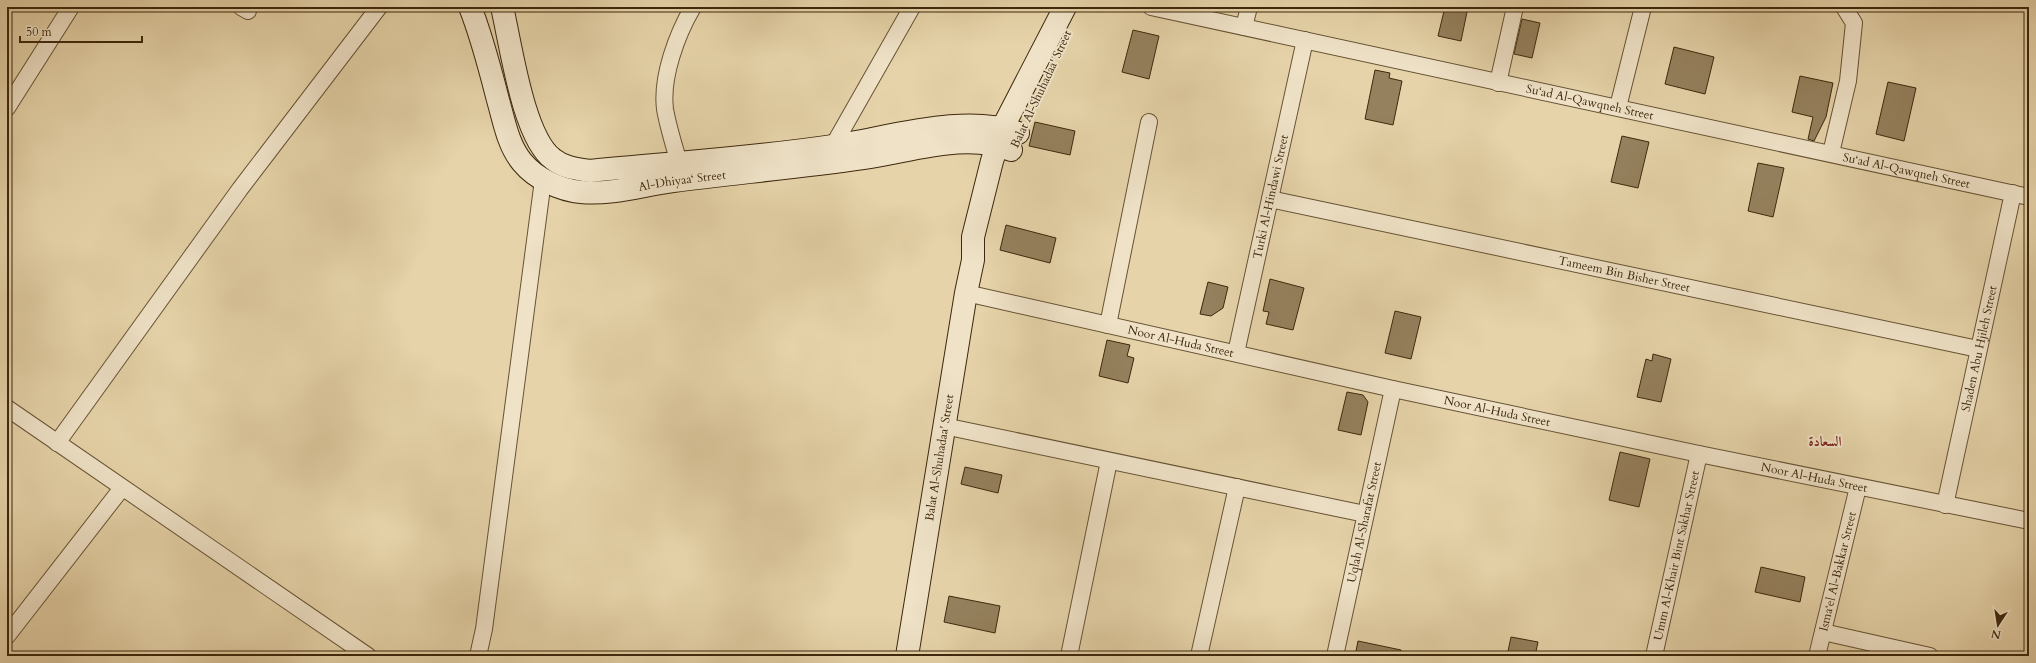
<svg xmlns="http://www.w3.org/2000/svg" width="2036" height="663" viewBox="0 0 2036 663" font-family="Cardo,Amiri,serif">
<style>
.building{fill:#95815e;stroke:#3d280d}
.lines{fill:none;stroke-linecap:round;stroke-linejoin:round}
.street-casing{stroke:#675334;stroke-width:18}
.secondary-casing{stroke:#3d280d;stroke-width:24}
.street{stroke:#efe2c7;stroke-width:16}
.secondary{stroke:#efe2c7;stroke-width:22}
.labels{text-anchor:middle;stroke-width:4;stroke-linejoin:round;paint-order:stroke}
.street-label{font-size:12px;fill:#3d280d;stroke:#efe2c7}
.quarter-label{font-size:14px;font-weight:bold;fill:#7a1f14;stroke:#efe2c7}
</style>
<rect width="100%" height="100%" fill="#e6d3a9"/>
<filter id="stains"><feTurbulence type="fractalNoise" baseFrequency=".005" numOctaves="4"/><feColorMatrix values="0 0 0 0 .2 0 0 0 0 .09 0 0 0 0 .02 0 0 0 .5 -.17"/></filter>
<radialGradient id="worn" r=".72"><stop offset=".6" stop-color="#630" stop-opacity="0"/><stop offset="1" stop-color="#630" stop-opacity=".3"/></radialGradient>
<g class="building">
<polygon points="1445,7 1468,7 1461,41 1438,36"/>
<polygon points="1522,19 1540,23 1532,58 1514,54"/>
<polygon points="1133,30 1159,36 1149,79 1122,72"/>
<polygon points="1674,47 1714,57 1705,94 1665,84"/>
<polygon points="1375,70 1390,73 1389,78 1402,81 1393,125 1365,119"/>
<polygon points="1800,76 1833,83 1826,117 1814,141 1808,139 1813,117 1792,112"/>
<polygon points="1888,82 1916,88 1904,141 1876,134"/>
<polygon points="1035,122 1075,131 1070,155 1029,146"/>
<polygon points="1622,136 1649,142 1638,188 1611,182"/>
<polygon points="1758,163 1784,168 1773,217 1748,211"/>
<polygon points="1006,225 1056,238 1050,263 1000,250"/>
<polygon points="1270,279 1304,288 1293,330 1266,324 1269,312 1263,311"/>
<polygon points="1208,282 1228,287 1223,308 1211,316 1200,314"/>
<polygon points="1395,311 1421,317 1411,359 1385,353"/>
<polygon points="1107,340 1130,345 1127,356 1134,358 1128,383 1099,376"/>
<polygon points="1653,354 1671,359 1661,402 1637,397 1646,359 1652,361"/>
<polygon points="1347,392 1363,395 1368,402 1361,435 1338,430"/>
<polygon points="1620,452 1650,459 1639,507 1609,500"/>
<polygon points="965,467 1002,475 998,493 961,484"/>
<polygon points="1761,567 1805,577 1800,602 1755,592"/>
<polygon points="949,596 1000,606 995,633 944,622"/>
<polygon points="1511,637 1538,642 1535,656 1507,656"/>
<polygon points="1358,641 1401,650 1400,656 1355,656"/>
</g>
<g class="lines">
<g class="street-casing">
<g id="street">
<polyline points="241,7 248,11"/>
<path id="s1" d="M1151,7L2029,197"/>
<polyline points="1244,27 1249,7"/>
<polyline points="1498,83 1515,7"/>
<polyline points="1618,107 1643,7"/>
<polyline points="7,108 71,7"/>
<polyline points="833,146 912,7"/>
<polyline points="1831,153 1848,81 1854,23 1844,7"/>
<path d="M679,163C674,145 668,127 665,109C661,77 677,34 693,7"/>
<path id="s2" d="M1270,199L1978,349"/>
<path id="s3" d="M966,293L1393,389L1699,454L2029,521"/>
<polyline points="1108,325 1149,122"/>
<path id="s4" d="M1236,353L1305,40"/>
<polyline points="7,408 368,656"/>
<polyline points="944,426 1365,514"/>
<polyline points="57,443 240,189 379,7"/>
<path id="s5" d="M1945,505L2013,193"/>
<polyline points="1823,632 1930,656"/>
<polyline points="7,636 122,488"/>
<polyline points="478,656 484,629 543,180"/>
<polyline points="1069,656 1109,461"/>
<polyline points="1199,656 1237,487"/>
<path id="s6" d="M1335,656L1393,389"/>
<path id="s7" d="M1654,656L1699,454"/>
<path id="s8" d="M1817,656L1858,487"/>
</g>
</g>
<g class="secondary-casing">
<g id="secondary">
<path id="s9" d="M470,7C482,37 490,69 498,100C504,121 508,145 522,162C536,179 560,190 581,192C611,195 643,185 673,181C736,173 800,167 863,158C909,152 967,131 1011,150"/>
<path d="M502,7C511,45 523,137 553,159C564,168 577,169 590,171C671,163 753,158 833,146C888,138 966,113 1018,133"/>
<path id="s10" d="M907,656L966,293L973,260V237L992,161L1003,127L1065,7"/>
</g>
</g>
<use href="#street" class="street"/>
<use href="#secondary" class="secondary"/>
</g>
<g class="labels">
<g class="street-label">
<text transform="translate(1041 89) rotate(-65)" y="4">Balat Al-Shuhadaa' Street</text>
<text dy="4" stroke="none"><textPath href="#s1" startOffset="449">Su‘ad Al-Qawqneh Street</textPath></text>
<text dy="4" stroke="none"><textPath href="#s1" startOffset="773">Su‘ad Al-Qawqneh Street</textPath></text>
<text dy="4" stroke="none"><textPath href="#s9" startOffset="334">Al-Dhiyaa‘ Street</textPath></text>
<text dy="4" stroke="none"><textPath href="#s4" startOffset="160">Turki Al-Hindawi Street</textPath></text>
<text dy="4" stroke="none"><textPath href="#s2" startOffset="362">Tameem Bin Bisher Street</textPath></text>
<text dy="4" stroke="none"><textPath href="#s3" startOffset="220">Noor Al-Huda Street</textPath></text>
<text dy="4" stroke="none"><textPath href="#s5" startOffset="160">Shaden Abu Hjileh Street</textPath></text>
<text dy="4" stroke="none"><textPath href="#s3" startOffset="544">Noor Al-Huda Street</textPath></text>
<text dy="4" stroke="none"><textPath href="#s10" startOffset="201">Balat Al-Shuhadaa' Street</textPath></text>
<text dy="4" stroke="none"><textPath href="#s3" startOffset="868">Noor Al-Huda Street</textPath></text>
<text dy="4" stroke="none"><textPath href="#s6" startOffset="137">Uqlah Al-Sharafat Street</textPath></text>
<text dy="4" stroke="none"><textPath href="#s7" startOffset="103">Umm Al-Khair Bint Sakhar Street</textPath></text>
<text dy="4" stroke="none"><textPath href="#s8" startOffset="87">Isma‘el Al-Bakkar Street</textPath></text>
</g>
<g class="quarter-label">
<text x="1825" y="446">السعادة</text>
</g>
</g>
<rect width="2036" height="663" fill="none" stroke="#e6d3a9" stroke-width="24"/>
<rect x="8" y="8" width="2020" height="647" fill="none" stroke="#3d280d" stroke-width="2"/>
<rect x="12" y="12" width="2012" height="639" fill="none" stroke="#3d280d"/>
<g transform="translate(1998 625) rotate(192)" stroke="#efe2c7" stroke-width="3" paint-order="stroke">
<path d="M0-3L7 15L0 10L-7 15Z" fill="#3d280d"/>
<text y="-6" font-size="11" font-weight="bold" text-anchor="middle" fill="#3d280d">N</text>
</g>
<path d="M20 36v6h122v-6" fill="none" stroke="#3d280d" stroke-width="2"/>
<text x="26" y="36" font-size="12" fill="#3d280d" stroke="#efe2c7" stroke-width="3" paint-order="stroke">50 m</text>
<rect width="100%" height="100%" filter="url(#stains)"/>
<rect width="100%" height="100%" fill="url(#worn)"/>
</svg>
